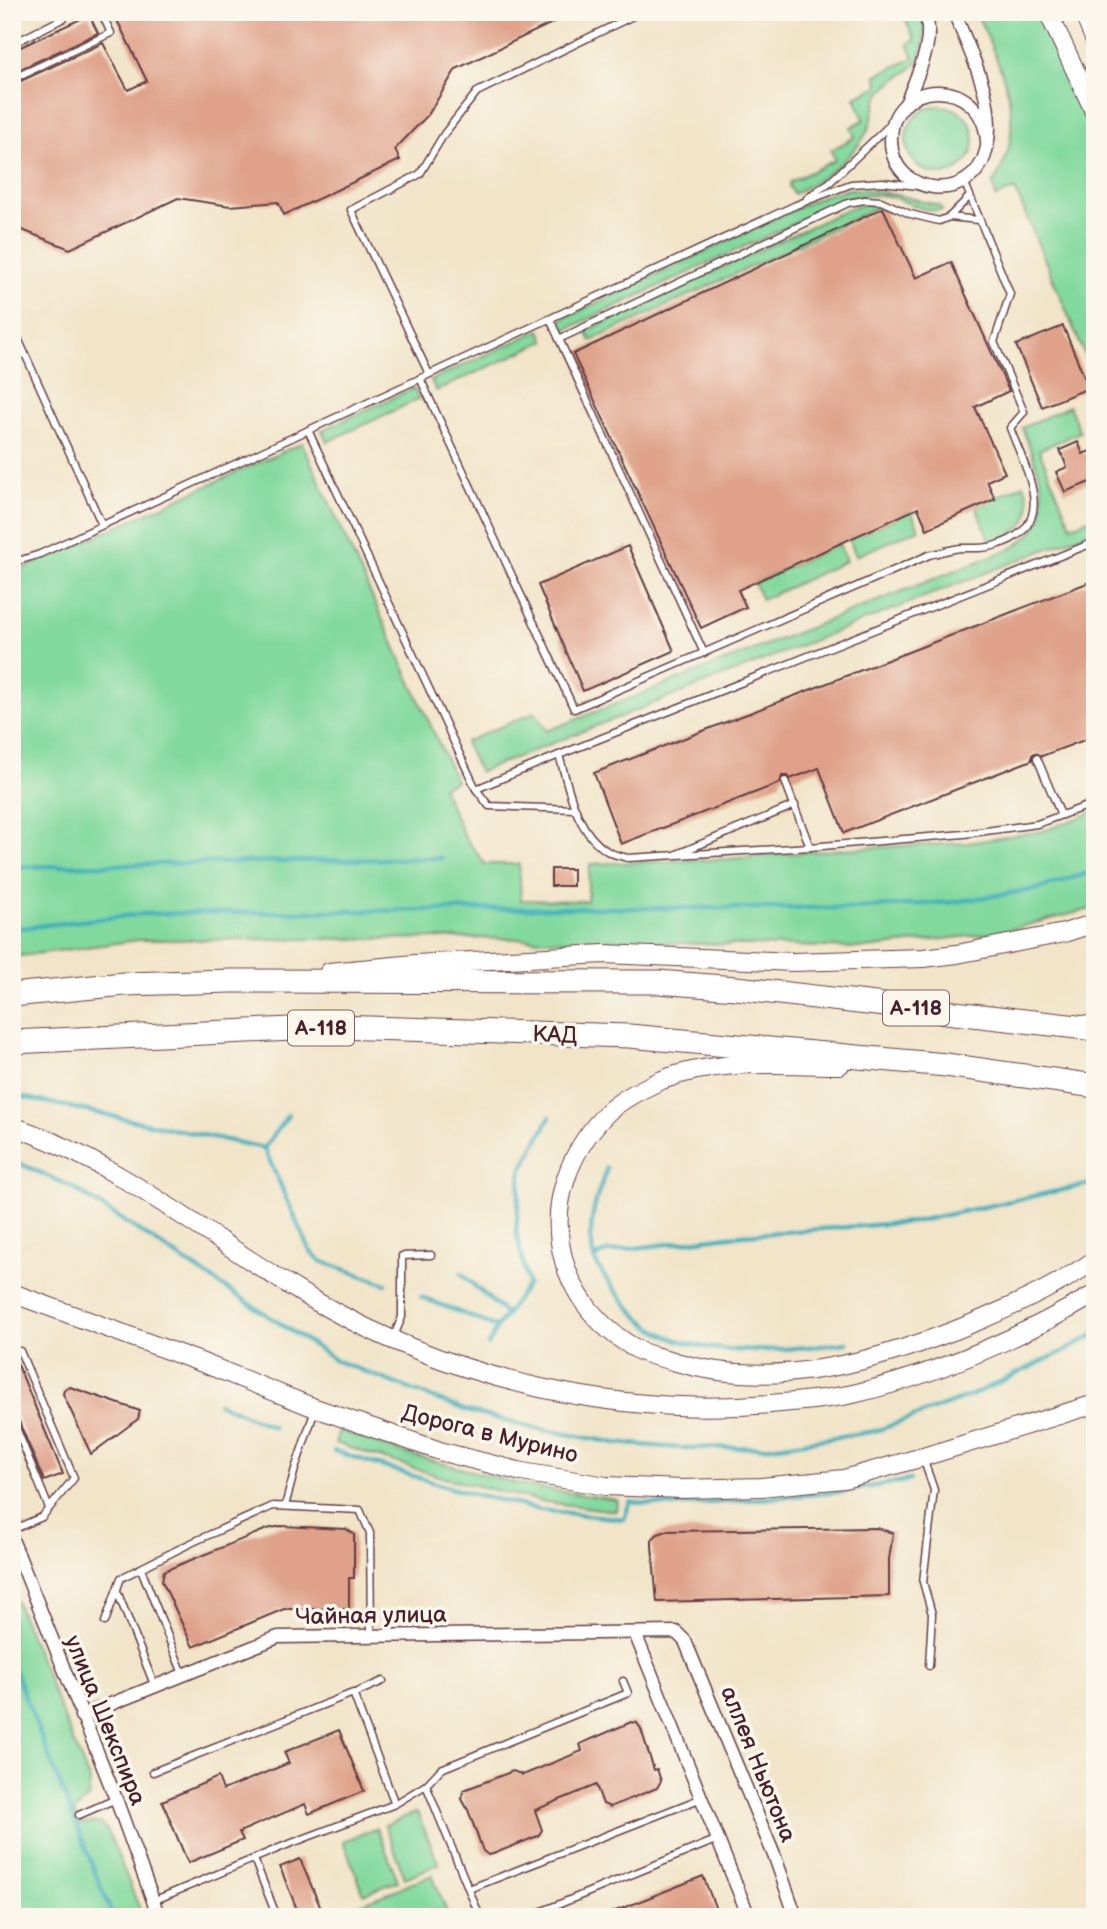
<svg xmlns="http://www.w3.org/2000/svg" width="1107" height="1929" viewBox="0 0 1107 1929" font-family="'Balsamiq Sans',sans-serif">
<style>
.green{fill:#82d99d;stroke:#667c64;stroke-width:2}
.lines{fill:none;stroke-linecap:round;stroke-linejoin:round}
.stream{stroke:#3fafbb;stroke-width:4.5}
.building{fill:#dfa189}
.lane-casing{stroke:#633d43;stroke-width:9}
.street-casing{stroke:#633d43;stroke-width:15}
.secondary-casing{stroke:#633d43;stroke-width:20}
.highway-casing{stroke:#633d43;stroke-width:25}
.lane{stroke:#fff;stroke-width:6}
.street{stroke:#fff;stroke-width:12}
.secondary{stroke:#fff;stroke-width:18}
.highway{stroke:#fff;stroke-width:23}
.labels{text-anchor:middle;stroke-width:7;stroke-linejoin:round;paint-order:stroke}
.shield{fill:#fbf7ec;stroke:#7f6065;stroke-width:2}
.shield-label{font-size:21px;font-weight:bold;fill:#4a1f2b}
.street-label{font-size:23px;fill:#4a1f2b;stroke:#fbf7ec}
</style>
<rect width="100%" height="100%" fill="#fbf7ec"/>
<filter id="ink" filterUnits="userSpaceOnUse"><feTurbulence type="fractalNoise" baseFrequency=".0143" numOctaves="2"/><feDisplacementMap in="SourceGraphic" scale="14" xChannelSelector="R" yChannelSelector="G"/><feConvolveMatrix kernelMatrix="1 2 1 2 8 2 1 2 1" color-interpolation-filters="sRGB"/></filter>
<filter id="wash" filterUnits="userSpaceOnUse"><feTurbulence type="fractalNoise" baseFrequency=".00686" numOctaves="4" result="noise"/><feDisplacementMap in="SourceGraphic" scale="28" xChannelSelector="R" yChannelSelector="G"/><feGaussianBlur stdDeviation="1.57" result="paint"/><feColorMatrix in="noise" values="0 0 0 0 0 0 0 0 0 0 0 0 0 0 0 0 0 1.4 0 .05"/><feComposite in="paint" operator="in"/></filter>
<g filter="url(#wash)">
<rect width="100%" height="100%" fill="#f1e4c8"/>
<g class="green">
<path d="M902,12H920C926,27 927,50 916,64C905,76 889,80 879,96C873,106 873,121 867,132C850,162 823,178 794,194L789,186L790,182L835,160L831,150L855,137L851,127L864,120L855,97L879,86L876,75L914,58L908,44L915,40Z"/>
<path d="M976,12H1036L1095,141V379L1015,189L996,197L993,183C1032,125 1001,68 976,12Z"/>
<circle cx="940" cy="140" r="34"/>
<path d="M851,189C882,190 910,198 940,206L942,210C922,213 906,200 888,196C874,194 863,195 849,198L563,331L558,321L827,194Z"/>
<polygon points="865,204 881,206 591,341 586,331 848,209"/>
<polygon points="540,330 545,341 436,391 431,380"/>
<polygon points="414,388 419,399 327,442 322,430"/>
<path d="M1069,406L1080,432L1039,450L1071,526L1095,517V530L479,772L465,742L535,712L547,731L1015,547C1023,540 1034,533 1038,523C1052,492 1033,457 1022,428Z"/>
<polygon points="302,443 456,781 442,787 464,836 485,864 519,864 521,900 587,901 590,864 729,859 843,849 967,843 1043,831 1095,812 1095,908 995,933 865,948 475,938 138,940 12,957 12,574"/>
<path d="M1024,484C1036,516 1027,528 996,542L990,540L976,507Z"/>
<polygon points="911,511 919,529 856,556 849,539"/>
<polygon points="839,544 846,561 762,600 754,583"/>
<polygon points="339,1430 401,1452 526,1486 617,1500 616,1511 539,1501 445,1478 335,1443"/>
<polygon points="12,1591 90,1782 88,1798 74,1812 80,1824 100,1823 108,1831 143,1917 12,1917"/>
<polygon points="417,1812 439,1864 405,1878 385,1825"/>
<polygon points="377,1828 398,1881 364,1894 343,1841"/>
<polygon points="432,1875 449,1917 363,1917 358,1905"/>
</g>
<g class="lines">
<g class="stream">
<polyline points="12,867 442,858"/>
<polyline points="12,929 142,914 557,908 859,908 954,902 1037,889 1095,871"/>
<polyline points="12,1095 264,1148"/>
<polyline points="288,1115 264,1148 310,1251 321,1261 386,1284"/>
<polyline points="12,1160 72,1187 337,1361 467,1411 534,1428 616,1443 680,1448 771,1447 876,1431 970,1396 1066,1350 1095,1334"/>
<path d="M607,1168C597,1195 585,1228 594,1257C597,1268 607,1280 614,1289C627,1306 642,1323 661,1333C714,1360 790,1349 847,1343"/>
<polyline points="594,1258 606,1252 729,1236 913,1222 1095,1183"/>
<polyline points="461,1273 507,1315"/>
<polyline points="421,1297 497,1327"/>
<polyline points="488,1345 497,1327 528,1284 516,1232 521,1171 550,1117"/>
<polyline points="218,1403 273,1427"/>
<polyline points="334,1451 454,1489 540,1510 624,1519 630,1502 673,1506 840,1492 910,1480"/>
<polyline points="12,1664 113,1917"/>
</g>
</g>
<g id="blocks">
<g class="building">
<polygon points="113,12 575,12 456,69 428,115 395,149 400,160 284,215 278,202 230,206 178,198 70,249 12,226 12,85 103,43 128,90 147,81"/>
<polygon points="89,15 98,33 12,73 12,51"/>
<polygon points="883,208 916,278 951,262 1009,391 975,407 1005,473 987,481 995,499 927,529 918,508 738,590 746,607 701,628 573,354"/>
<polygon points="1063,326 1089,388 1042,407 1016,345"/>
<polygon points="1078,442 1083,454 1095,449 1095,480 1065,492 1056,472 1067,467 1060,450"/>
<polygon points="628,546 674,651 583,691 538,585"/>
<polygon points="1095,580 1095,736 1042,756 1035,753 1032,755 1032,760 844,833 819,768 790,779 787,776 782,776 780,783 621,844 594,773"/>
<rect x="551" y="869" width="22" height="17"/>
<polygon points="15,1358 63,1474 44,1481 12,1405 12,1359"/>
<polygon points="70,1387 140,1411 138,1419 91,1454 63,1394 64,1390"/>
<polygon points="281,1526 346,1529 354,1534 354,1578 349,1578 349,1609 284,1609 193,1647 162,1581 164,1571 267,1529"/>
<polygon points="877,1528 893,1533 889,1559 889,1596 657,1602 652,1546 652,1539 658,1534 667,1531"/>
<polygon points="631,1722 637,1723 641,1729 654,1770 657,1769 661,1781 657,1788 610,1807 603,1804 596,1785 535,1810 542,1830 538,1836 493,1854 488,1855 483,1851 468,1810 462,1799 464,1790 513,1771 523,1775 582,1751 580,1744"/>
<polygon points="339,1730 364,1791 309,1814 305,1804 239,1832 243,1840 188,1863 162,1801 218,1777 223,1790 289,1763 284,1752"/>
<polygon points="300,1859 322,1911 307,1917 300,1917 280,1867"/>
<polygon points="703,1876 719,1917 603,1917 603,1916"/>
</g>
</g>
</g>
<g filter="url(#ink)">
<use href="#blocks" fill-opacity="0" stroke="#633d43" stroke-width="2"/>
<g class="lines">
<g class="lane-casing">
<g id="lane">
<polyline points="12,44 64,18 61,12"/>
<polyline points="12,79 111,33 101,12"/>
<polyline points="807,198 830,182 893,122"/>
<polyline points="949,217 970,196"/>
<polyline points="550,319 559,339 848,203 865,200 881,201 910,214 939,221 949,217 979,220"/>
<polyline points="12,325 102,525"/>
<polyline points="559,339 704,653"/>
<polyline points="429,374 351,210 420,174 444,134 477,92 641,12"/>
<path d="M420,378L574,709L929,555C939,553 950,549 961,548C972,548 982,549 993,546C1061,528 1027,473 1010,428L1024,412L994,342L1010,294L964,181"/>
<polyline points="308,430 476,789 559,755"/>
<path d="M1095,542L559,755C569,788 575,831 607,851C613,855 621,856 628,858L810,847L964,834L1037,824L1095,803"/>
<polyline points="12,563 40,554 796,205 851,184 882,182 918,186"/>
<polyline points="1037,758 1061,815"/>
<polyline points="785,781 810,847"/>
<polyline points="476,789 489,806 576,809"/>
<polyline points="677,854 795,805"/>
<polyline points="394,1336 402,1317 402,1256 431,1255"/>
<polyline points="12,1353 20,1351 74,1478 42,1517 12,1530"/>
<polyline points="12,1418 49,1508"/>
<polyline points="923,1458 934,1490 923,1582 932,1614 929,1666"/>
<polyline points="285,1506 295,1469 315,1410"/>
<polyline points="141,1569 183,1674"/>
<polyline points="117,1591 155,1687"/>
<polyline points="105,1622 121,1578 191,1543 273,1506 360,1510 370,1533 371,1634"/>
<polyline points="353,1694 383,1681"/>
<polyline points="153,1772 353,1693 395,1804"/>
<polyline points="426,1785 480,1917"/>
<polyline points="79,1815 116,1799"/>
<polyline points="254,1859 277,1917"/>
<polyline points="469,1889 702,1798"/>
<polyline points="153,1901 284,1846 395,1804 426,1785 441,1769 628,1693 623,1681"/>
<polyline points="528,1917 718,1839"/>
</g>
</g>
<g class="street-casing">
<g id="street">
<path d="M954,12C971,55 998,103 986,151C973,205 892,197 891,141C889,77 984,74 987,142"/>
<path d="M906,104C916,76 936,43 925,12"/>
<polyline points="12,1539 116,1799 159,1917"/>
<polyline points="635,1633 749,1917"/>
<polyline points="81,1716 278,1637 676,1632 685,1641 776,1860 796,1917"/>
</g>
</g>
<g class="secondary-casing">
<g id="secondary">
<polyline points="1048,12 1095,113"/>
<polyline points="1083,12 1095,41"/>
<polyline points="329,972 415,964 604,954 793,962 923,958 957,954 1064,933 1095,923"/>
<path d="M840,1065C782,1065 717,1058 662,1080C642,1089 619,1100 604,1116C532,1192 547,1301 640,1351C651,1356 664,1358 676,1362C776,1392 884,1360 978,1321C1018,1304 1059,1285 1095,1260"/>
<path d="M12,1126C124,1164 216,1244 317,1302C456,1381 621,1419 781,1403C806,1401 832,1399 857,1393C940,1373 1021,1337 1095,1294"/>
<polyline points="12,1293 203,1363 315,1408 443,1452 522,1472 606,1486 682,1489 761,1487 844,1479 923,1457 1095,1404"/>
</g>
</g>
<g class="highway-casing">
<g id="highway">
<polyline points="12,995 124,984 231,981 658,982 736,988 1095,1029"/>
<polyline points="12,1042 335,1027 629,1036 946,1065 1095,1086"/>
</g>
</g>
<use href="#lane" class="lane"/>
<use href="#street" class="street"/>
<use href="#secondary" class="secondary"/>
<use href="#highway" class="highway"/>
</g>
</g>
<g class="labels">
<g class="shield">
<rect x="883" y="990.5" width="66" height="35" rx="5"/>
<rect x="288" y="1010.5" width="66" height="35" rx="5"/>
</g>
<g class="shield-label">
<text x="916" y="1015">А-118</text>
<text x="321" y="1035">А-118</text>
</g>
<g class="street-label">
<text transform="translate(555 1034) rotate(2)" y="8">КАД</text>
<text transform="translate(490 1433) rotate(14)" y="8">Дорога в Мурино</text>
<text transform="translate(371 1615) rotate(-1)" y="8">Чайная улица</text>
<text transform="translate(106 1720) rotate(68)" y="8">улица Шекспира</text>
<text transform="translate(759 1764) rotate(68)" y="8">аллея Ньютона</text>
</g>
</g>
<rect width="1107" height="1929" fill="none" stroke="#fbf7ec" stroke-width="42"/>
</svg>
